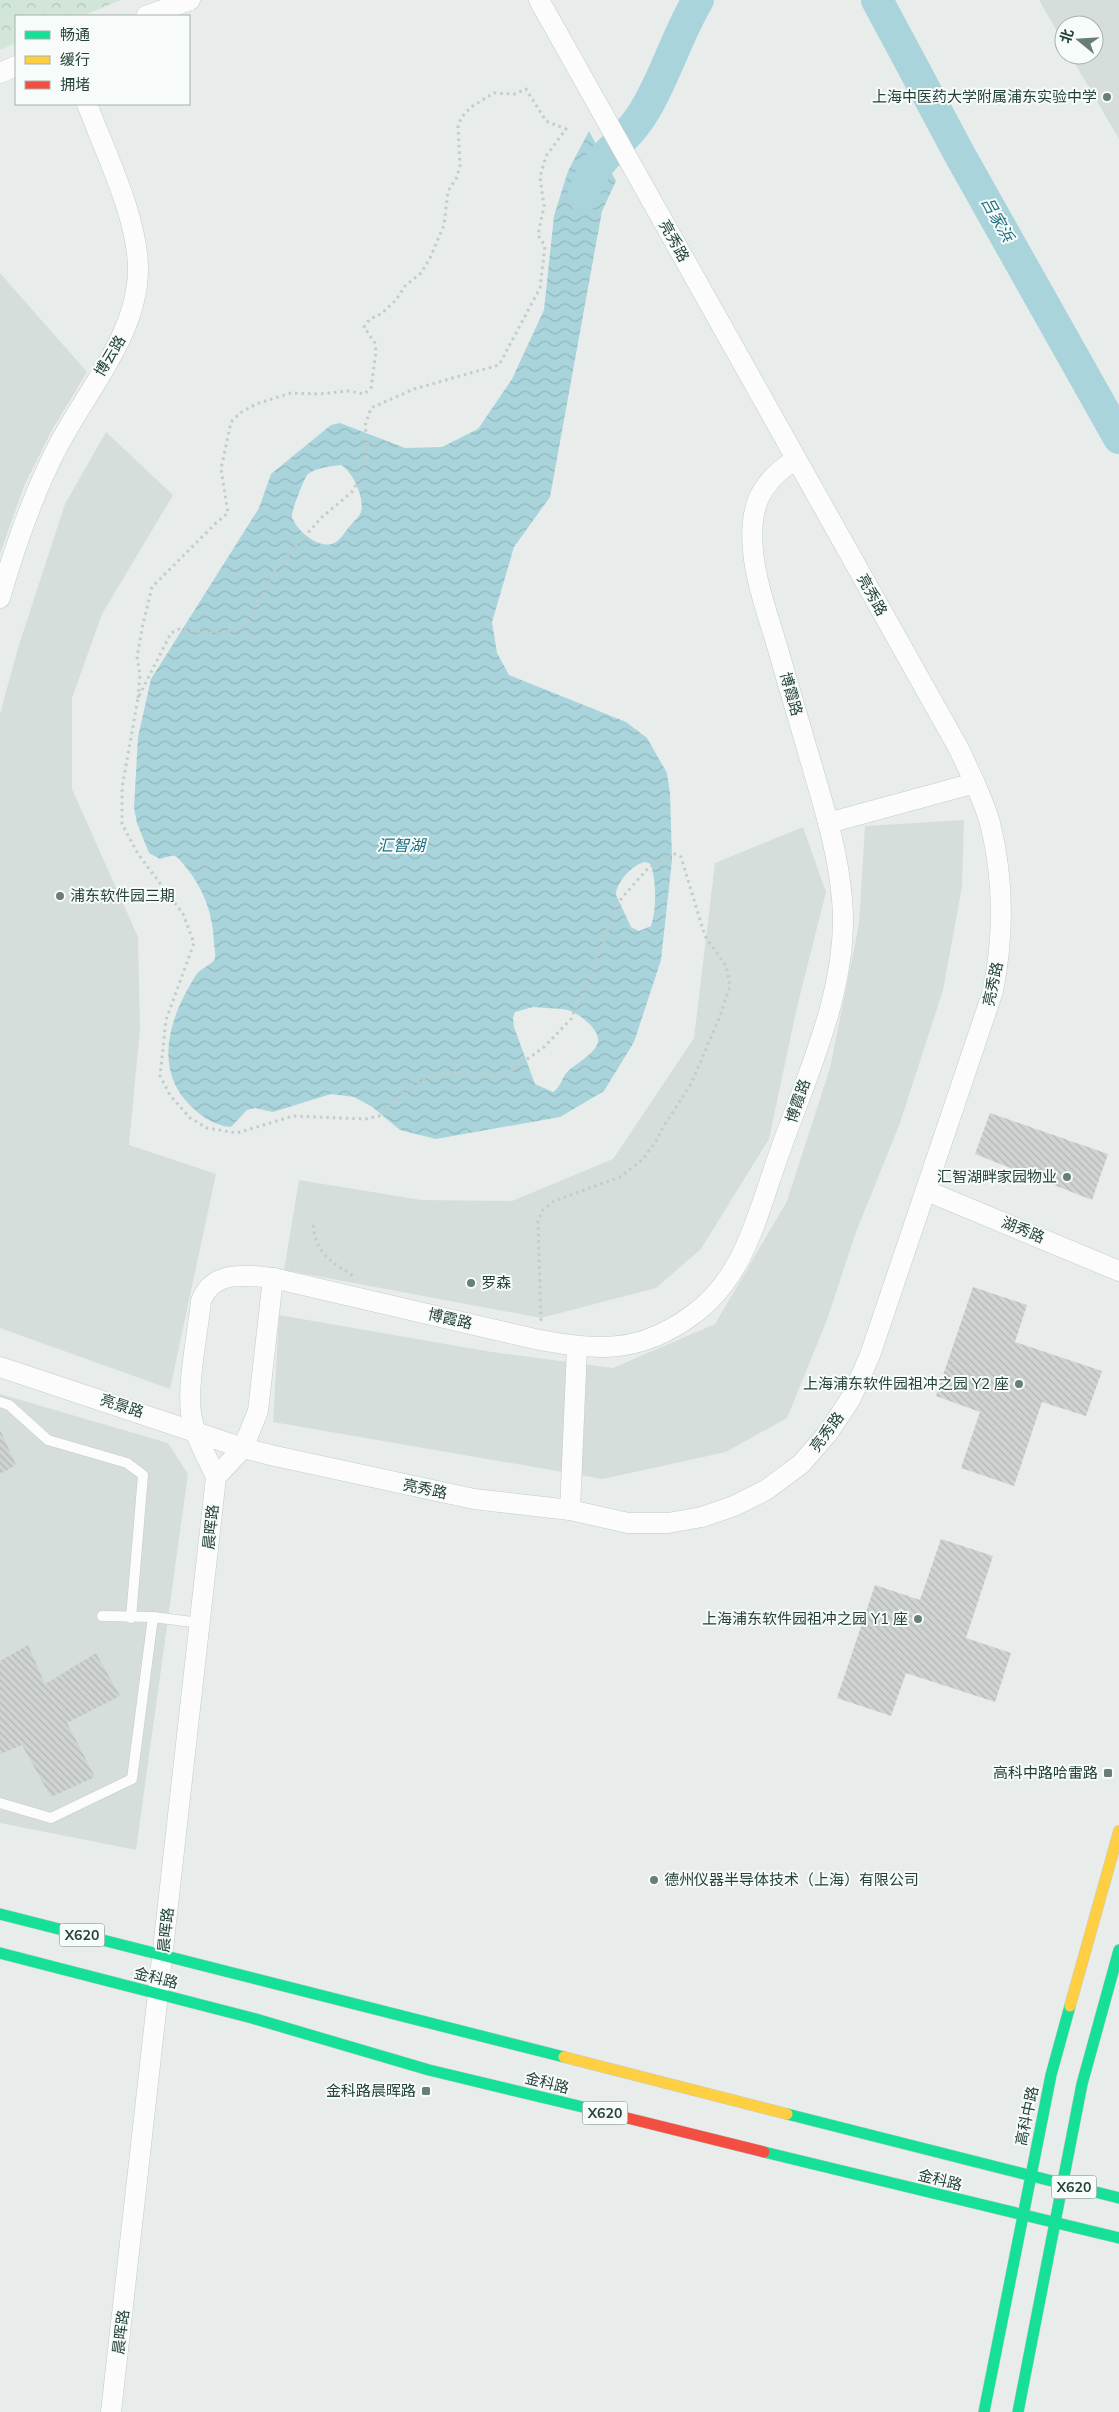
<svg xmlns="http://www.w3.org/2000/svg" width="1119" height="2412" viewBox="0 0 1119 2412" font-family="Mulish,'Noto Sans SC',sans-serif">
<style>
.built{fill:#d6dedb}
.park{fill:url(#park-crowns)}
.water{fill:url(#water-waves);fill-rule:evenodd}
.lines{fill:none;stroke-linecap:round;stroke-linejoin:round}
.river{stroke:#a9d4db;stroke-width:32}
.building{fill:url(#building-back-hatch)}
.lane-casing{stroke:#c5cac8;stroke-width:11}
.street-casing{stroke:#c5cac8;stroke-width:21}
.fast-casing{stroke:#c3ccc9;stroke-width:12}
.slow-casing{stroke:#c3ccc9;stroke-width:12}
.jam-casing{stroke:#c3ccc9;stroke-width:12}
.path{stroke:#c3ccca;stroke-width:3;stroke-dasharray:2.5 4;stroke-linecap:butt}
.lane{stroke:#fcfcfc;stroke-width:10}
.street{stroke:#fcfcfc;stroke-width:20}
.fast{stroke:#16e098;stroke-width:11}
.slow{stroke:#ffcf43;stroke-width:11}
.jam{stroke:#f24e42;stroke-width:11}
.poi-dot{fill:#697e78;stroke:#f7fbf9;stroke-width:2}
.labels{text-anchor:middle;stroke-width:4;stroke-linejoin:round;paint-order:stroke}
.shield{fill:#f7fbf9;stroke:#637a73;stroke-width:1}
.shield-label{font-size:14px;font-weight:bold;fill:#24423a}
.poi-label{font-size:15px;fill:#24423a;stroke:#f7fbf9;text-anchor:end}
.street-label{font-size:15px;fill:#24423a;stroke:#f7fbf9}
.water-label{font-size:16px;font-style:italic;fill:#1c6f80;stroke:#f7fbf9}
</style>
<defs>
<pattern id="park-crowns" width="20" height="18" patternUnits="userSpaceOnUse" patternTransform="scale(1.25)"><rect width="20" height="18" fill="#d1e6d8"/><path d="M2 6a3 3 0 1 1 6 0M12 15a3 3 0 1 1 6 0" fill="none" stroke="#b3c6ba"/></pattern>
<pattern id="water-waves" width="16" height="10" patternUnits="userSpaceOnUse" patternTransform="scale(1.25)"><rect width="16" height="10" fill="#a9d4db"/><path d="M0 5q4-4 8 0t8 0" fill="none" stroke="#91b7bd"/></pattern>
<pattern id="building-back-hatch" width="6" height="6" patternUnits="userSpaceOnUse" patternTransform="scale(1.25)"><rect width="6" height="6" fill="#cfd4d2"/><path d="M-1 5l2 2M0 0l6 6M5-1l2 2" fill="none" stroke="#b2b7b5"/></pattern>
</defs>
<rect width="100%" height="100%" fill="#e8edeb"/>
<g class="built">
<polygon points="1039,0 1119,0 1119,139 1070,55 1094,55 1094,25 1064,25 1064,44"/>
<polygon points="0,273 87,372 52,430 24,486 0,554"/>
<polygon points="106,432 173,495 102,614 72,698 72,789 138,937 140,1029 129,1145 216,1174 170,1389 0,1328 0,714 18,648 65,504"/>
<polygon points="964,820 962,887 943,990 900,1123 856,1232 827,1320 787,1418 726,1452 603,1479 273,1422 279,1315 492,1352 613,1368 715,1324 787,1201 830,1068 859,924 865,826"/>
<polygon points="803,827 826,892 797,1007 769,1139 701,1249 656,1288 541,1318 284,1270 299,1180 421,1200 512,1201 613,1159 694,1038 715,863"/>
<polygon points="0,1394 168,1443 188,1474 136,1850 0,1823"/>
</g>
<polygon class="park" points="0,0 121,0 82,16 16,16 16,43 0,50"/>
<path class="water" d="M589,131L616,181L602,211L550,497L514,547L492,622L497,653L509,675L626,722L647,738L667,773L670,793L672,860L661,960L634,1042L604,1091L560,1117L436,1139L400,1130L371,1106L354,1097L331,1094L273,1112L255,1108L247,1110L231,1127C213,1126 198,1114 186,1101C153,1063 172,1013 196,975C200,968 213,965 215,958C216,954 214,947 214,943C213,914 204,889 185,866C182,863 179,858 175,856C170,855 165,858 160,859L149,853L137,823L134,808L138,737L151,679L259,508L271,474L331,425L340,423L405,448L442,447L478,429L512,379L544,310L554,216L568,171ZM341,465C353,472 365,498 361,512C359,517 352,523 349,527C345,532 341,539 336,542C322,551 301,534 295,523C293,520 292,519 292,516C291,512 305,476 308,474C315,468 331,466 341,465ZM645,862L651,864C656,882 657,908 651,926L639,931L631,927L616,895C616,882 633,864 645,862ZM533,1007C544,1008 556,1008 568,1010C579,1013 604,1032 597,1045C592,1055 577,1063 568,1071C562,1077 561,1087 553,1092L535,1084L514,1027L513,1018L515,1012Z"/>
<g class="lines">
<g class="river">
<polyline points="877,0 961,157 1119,438"/>
<path d="M583,196C595,154 626,144 645,110C666,75 677,35 698,0"/>
</g>
</g>
<g class="building">
<polygon points="990,1113 1108,1154 1092,1200 975,1154"/>
<polygon points="973,1287 1027,1305 1015,1342 1102,1371 1086,1416 1042,1402 1014,1486 961,1468 980,1412 936,1396"/>
<polygon points="0,1430 16,1465 0,1474"/>
<polygon points="941,1539 993,1556 966,1638 1011,1653 995,1702 906,1673 891,1716 837,1698 875,1585 920,1600"/>
<polygon points="28,1645 45,1684 96,1653 120,1696 67,1723 95,1777 51,1797 22,1745 0,1754 0,1661"/>
</g>
<g class="lines">
<g class="lane-casing">
<g id="lane">
<polyline points="0,1402 9,1405 48,1440 127,1463 143,1475 131,1618"/>
<polyline points="153,1617 200,1623"/>
<polyline points="0,1803 51,1818 132,1779 153,1617 102,1616"/>
</g>
</g>
<g class="street-casing">
<g id="street">
<polyline points="146,16 190,0"/>
<polyline points="0,73 16,66"/>
<path d="M0,598C15,546 33,494 58,446C87,390 138,334 138,269C138,218 105,152 87,104"/>
<polyline points="828,823 975,783"/>
<polyline points="927,1191 1119,1271"/>
<path d="M0,1367L243,1448L275,1456L474,1499L570,1510L628,1523H668L702,1517L734,1506L766,1490L801,1464L828,1433L851,1398L870,1355L993,991C1004,935 1004,879 990,823C983,798 970,773 959,749L539,0"/>
<polyline points="216,1477 243,1448 258,1411 273,1278"/>
<polyline points="570,1510 577,1348"/>
<path d="M111,2412L216,1477C207,1457 194,1435 191,1413C187,1383 198,1332 201,1301C213,1270 245,1275 273,1278L535,1339C595,1351 639,1354 691,1316C711,1302 728,1281 740,1258C757,1225 767,1187 780,1151C808,1072 850,985 842,899C838,853 825,810 812,766C800,726 789,686 777,646C768,615 756,583 753,551C749,507 759,483 796,459"/>
</g>
</g>
<g class="fast-casing">
<g id="fast">
<polyline points="0,1914 564,2057"/>
<polyline points="0,1953 252,2018 429,2070 591,2109"/>
<polyline points="787,2114 1119,2198"/>
<polyline points="764,2152 1119,2238"/>
<polyline points="984,2412 1051,2075 1070,2006"/>
<polyline points="1018,2412 1082,2084 1119,1950"/>
</g>
</g>
<g class="slow-casing">
<g id="slow">
<polyline points="1070,2006 1119,1831"/>
<polyline points="564,2057 787,2114"/>
</g>
</g>
<g class="jam-casing">
<polyline id="jam" points="591,2109 764,2152"/>
</g>
<g class="path">
<polyline points="138,698 140,675 137,657 143,624 152,587 215,524 228,513 221,469 231,422 240,413 256,404 291,393 319,394 349,391 364,394 371,388 376,352 375,343 364,327 370,319 381,314 396,300 405,286 421,273 430,258 444,225 448,191 456,179 460,166 458,127 461,118 471,107 494,93 514,94 526,89 546,121 566,129 546,156 540,177 544,206 538,235 545,246 540,288 499,365 414,389 371,408 365,426 368,447 365,466 353,491 322,517 275,570 253,616 240,626 221,634 179,629 171,633 138,698 122,788 122,824 138,854 183,914 194,943 166,1020 160,1076 170,1095 190,1118 207,1128 237,1133 293,1116 365,1119 379,1116 412,1084 438,1073 463,1072 495,1076 510,1071 543,1048 571,1019 621,899 649,867 675,854 681,857 705,936 726,966 730,986 720,1016 691,1084 662,1129 655,1143 642,1160 620,1177 554,1201 543,1210 538,1221 541,1321"/>
<path d="M313,1225C316,1255 332,1262 355,1277"/>
</g>
<use href="#lane" class="lane"/>
<use href="#street" class="street"/>
<use href="#fast" class="fast"/>
<use href="#slow" class="slow"/>
<use href="#jam" class="jam"/>
</g>
<g class="poi-dot">
<circle cx="1107" cy="97" r="5"/>
<circle cx="60" cy="896" r="5"/>
<circle cx="1067" cy="1177" r="5"/>
<circle cx="471" cy="1283" r="5"/>
<circle cx="1019" cy="1384" r="5"/>
<circle cx="918" cy="1619" r="5"/>
<rect x="1103" y="1768" width="10" height="10" rx="2.5"/>
<circle cx="654" cy="1880" r="5"/>
<rect x="421" y="2086" width="10" height="10" rx="2.5"/>
</g>
<g class="labels">
<g class="shield">
<rect x="59.5" y="1923.5" width="45" height="23" rx="4"/>
<rect x="582.5" y="2101.5" width="45" height="23" rx="4"/>
<rect x="1051.5" y="2175.5" width="45" height="23" rx="4"/>
</g>
<g class="shield-label">
<text x="82" y="1940">X620</text>
<text x="605" y="2118">X620</text>
<text x="1074" y="2192">X620</text>
</g>
<g class="poi-label">
<text x="1097" y="102">上海中医药大学附属浦东实验中学</text>
<text x="70" y="901" text-anchor="start">浦东软件园三期</text>
<text x="1057" y="1182">汇智湖畔家园物业</text>
<text x="481" y="1288" text-anchor="start">罗森</text>
<text x="1009" y="1389">上海浦东软件园祖冲之园 Y2 座</text>
<text x="908" y="1624">上海浦东软件园祖冲之园 Y1 座</text>
<text x="1098" y="1778">高科中路哈雷路</text>
<text x="664" y="1885" text-anchor="start">德州仪器半导体技术（上海）有限公司</text>
<text x="416" y="2096">金科路晨晖路</text>
</g>
<g class="street-label">
<text transform="translate(674 241) rotate(61)" y="5">亮秀路</text>
<text transform="translate(110 356) rotate(-59)" y="5">博云路</text>
<text transform="translate(872 595) rotate(61)" y="5">亮秀路</text>
<text transform="translate(791 694) rotate(74)" y="5">博霞路</text>
<text transform="translate(993 984) rotate(-78)" y="5">亮秀路</text>
<text transform="translate(798 1101) rotate(-71)" y="5">博霞路</text>
<text transform="translate(1023 1230) rotate(22)" y="5">湖秀路</text>
<text transform="translate(450 1319) rotate(13)" y="5">博霞路</text>
<text transform="translate(122 1406) rotate(18)" y="5">亮景路</text>
<text transform="translate(827 1432) rotate(-53)" y="5">亮秀路</text>
<text transform="translate(425 1489) rotate(12)" y="5">亮秀路</text>
<text transform="translate(211 1527) rotate(-84)" y="5">晨晖路</text>
<text transform="translate(166 1930) rotate(-84)" y="5">晨晖路</text>
<text transform="translate(156 1978) rotate(14)" y="5">金科路</text>
<text transform="translate(547 2083) rotate(14)" y="5">金科路</text>
<text transform="translate(1027 2116) rotate(-78)" y="5">高科中路</text>
<text transform="translate(940 2180) rotate(14)" y="5">金科路</text>
<text transform="translate(121 2332) rotate(-83)" y="5">晨晖路</text>
</g>
<g class="water-label">
<text transform="translate(998 219) rotate(61)" y="6">吕家浜</text>
<text x="401" y="851">汇智湖</text>
</g>
</g>
<rect x="15" y="15" width="175" height="90" fill="#f7fbf9" stroke="#a3b1ad"/>
<rect x="25" y="31" width="25" height="8" fill="#16e098" stroke="#a3b1ad"/>
<text x="60" y="40" font-size="15" fill="#24423a">畅通</text>
<rect x="25" y="56" width="25" height="8" fill="#ffcf43" stroke="#a3b1ad"/>
<text x="60" y="65" font-size="15" fill="#24423a">缓行</text>
<rect x="25" y="81" width="25" height="8" fill="#f24e42" stroke="#a3b1ad"/>
<text x="60" y="90" font-size="15" fill="#24423a">拥堵</text>
<g transform="translate(1079 40) rotate(288)"><circle r="24" fill="#f7fbf9" stroke="#a3b1ad"/>
<path d="M0-4L9 19L0 12L-9 19Z" fill="#697e78"/>
<text y="-8" font-size="14" font-weight="bold" text-anchor="middle" fill="#24423a">北</text>
</g>
</svg>
